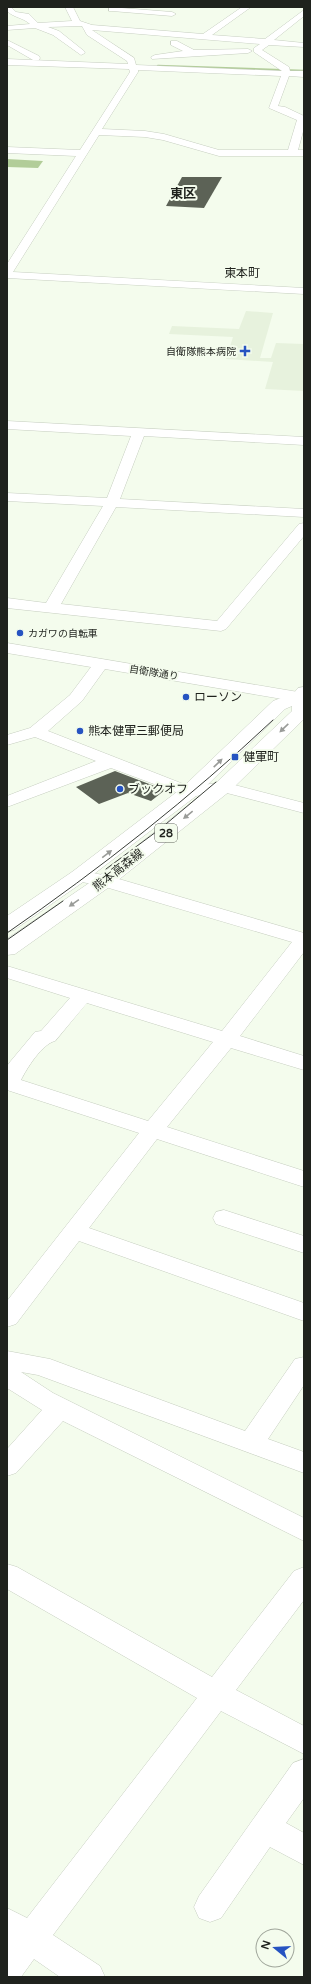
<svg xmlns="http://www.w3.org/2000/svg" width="311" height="1984" viewBox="0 0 311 1984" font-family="'Varela Round','Noto Sans JP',sans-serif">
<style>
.built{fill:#e7f2dd}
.water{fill:#b2cd99}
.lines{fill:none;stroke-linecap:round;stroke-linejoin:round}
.stream{stroke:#b2cd99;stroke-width:2.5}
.building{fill:#5c6256}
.minor-casing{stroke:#c6cec0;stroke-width:1}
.major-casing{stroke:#c6cec0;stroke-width:1}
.minor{fill:#fff;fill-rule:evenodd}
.major{fill:#fff;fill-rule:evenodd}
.tram{stroke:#3b3f39;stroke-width:1}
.oneway{fill:#9a9c99}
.poi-dot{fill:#2653c1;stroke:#f4fced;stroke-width:1.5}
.labels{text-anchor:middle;stroke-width:4;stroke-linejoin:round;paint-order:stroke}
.far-poi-label{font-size:10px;fill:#1f221d;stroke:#f4fced;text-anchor:end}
.far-street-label{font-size:10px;fill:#1f221d;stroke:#f4fced}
.shield{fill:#f4fced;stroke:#5f635b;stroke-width:1}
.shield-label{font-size:11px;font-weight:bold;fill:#1f221d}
.far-quarter-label{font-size:12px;fill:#1f221d;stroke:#f4fced}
.poi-label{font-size:12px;fill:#1f221d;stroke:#f4fced;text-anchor:start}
.street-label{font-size:12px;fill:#1f221d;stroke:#f4fced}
.far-district-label{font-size:13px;font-weight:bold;fill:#1f221d;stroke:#f4fced}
</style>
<rect width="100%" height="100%" fill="#f4fced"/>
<polygon class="built" points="246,311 273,313 260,358 271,358 276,343 304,344 304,391 265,389 273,362 226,359 233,337 169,334 172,326 239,329"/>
<polygon class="water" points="7,159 43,161 38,168 7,167"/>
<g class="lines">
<polyline class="stream" points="158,66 304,71"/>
</g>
<g class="building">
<polygon points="182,177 222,177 204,208 166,206"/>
<polygon points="115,771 165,790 151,801 128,793 99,804 76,787"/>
</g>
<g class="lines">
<g class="minor-casing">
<g id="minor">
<path d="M7,7H11L16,12L29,14L38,23L72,21L65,7H73L80,21L92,25L203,34L242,7H251L212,35L265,39L304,10V16L274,40L304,43V47L269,45L262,50L289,67L290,71H304V77L289,76L278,106L285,107L304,116V128L298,150H304V156H219L163,140L145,137L99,135L13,272L304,288V294L7,278V264L76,156L7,153V147L80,150L130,72L129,69L7,65V59L128,64L127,61L87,35L82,26L48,27L59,31L84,51L85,53L81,55L53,35L35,28L7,30V26L30,24C22,17 14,18 7,11ZM92,30L260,44L254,48V52L282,71L136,65L134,58ZM138,70L281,76L269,108L297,120L288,150H219L164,134L145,131L102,129L138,72Z"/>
<polygon points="109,7 172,12 176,14 172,16 112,11 109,11"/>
<polygon points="7,40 39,56 40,58 39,60 33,60 7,45"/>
<polygon points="171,41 177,41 194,50 248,49 252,51 248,53 152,59 151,57 155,55 183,51 171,45"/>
<polygon points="7,421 304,437 304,445 144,436 120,499 304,509 304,517 116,507 61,604 217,621 299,524 304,523 304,536 226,629 221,631 7,608 7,598 46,603 103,506 7,501 7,493 107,498 131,436 7,429"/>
<polygon points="7,643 304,693 304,701 300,702 105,669 82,701 48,731 191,787 223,782 304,803 304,813 223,792 189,797 111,768 7,807 7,796 96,761 35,737 7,745 7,735 30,728 70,695 91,667 7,653"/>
<path d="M79,870L112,877L304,933V952L240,1036L304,1056V1070L231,1048L167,1127L304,1171V1187L157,1139L89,1228L304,1303V1321L79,1241L16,1324L7,1327V1301L139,1133L7,1090V1066L10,1062L35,1032L41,1031L70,998L7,978V966L222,1031L292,942L102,886L72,880L70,876L72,872ZM87,1003L213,1042L148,1121L21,1080C27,1068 42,1044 55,1041Z"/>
<polygon points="224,1210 304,1236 304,1253 216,1224 213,1218 216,1212"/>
<polygon points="7,1351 50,1359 245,1431 295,1359 304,1357 304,1385 268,1439 304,1452 304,1473 38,1375 21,1372 53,1393 304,1518 304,1541 63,1421 16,1473 7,1476 7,1449 42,1410 7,1388"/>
<polygon points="7,1564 17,1567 212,1677 294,1571 304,1567 304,1600 236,1690 304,1726 304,1754 221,1711 53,1935 100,1966 105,1977 60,1977 34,1959 21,1977 7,1977 7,1908 27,1918 197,1698 7,1589"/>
<polygon points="304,1759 304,1798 286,1823 304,1833 304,1865 270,1847 221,1918 210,1922 199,1918 194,1907 199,1896 293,1763"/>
</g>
</g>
<g class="major-casing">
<polygon id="major" points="304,687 304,719 230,791 112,885 15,954 7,955 7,939 98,877 216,783 292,711 292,706 285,709 196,796 86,880 14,930 7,932 7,916 72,872 182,788 273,701 294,693 298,688"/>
</g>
<use href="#minor" class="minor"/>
<use href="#major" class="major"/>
<g class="tram">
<polyline points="106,869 160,829 216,782"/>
<path d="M7,933C101,868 190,798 273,720"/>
<polyline points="7,940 63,901"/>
</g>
</g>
<defs><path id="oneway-solid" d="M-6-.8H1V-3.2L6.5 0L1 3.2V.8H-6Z"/></defs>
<g class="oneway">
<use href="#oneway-solid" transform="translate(284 728) rotate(136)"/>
<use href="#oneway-solid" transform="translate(218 763) rotate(-44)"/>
<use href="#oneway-solid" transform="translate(188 815) rotate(141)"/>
<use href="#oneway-solid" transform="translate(107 854) rotate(-37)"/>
<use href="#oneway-solid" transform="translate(74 903) rotate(145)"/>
</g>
<g class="poi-dot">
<path d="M243 345h4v4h4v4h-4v4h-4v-4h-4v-4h4z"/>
<circle cx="20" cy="633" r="4"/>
<circle cx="186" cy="697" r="4"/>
<circle cx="80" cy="731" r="4"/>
<rect x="231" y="753" width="8" height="8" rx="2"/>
<circle cx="120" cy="789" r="4"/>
</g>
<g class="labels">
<g class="far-poi-label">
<text x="236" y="355">自衛隊熊本病院</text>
<text x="28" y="637" text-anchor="start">カガワの自転車</text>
</g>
<g class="far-street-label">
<text transform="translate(154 672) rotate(9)" y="4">自衛隊通り</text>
</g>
<rect class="shield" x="155" y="824" width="22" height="18" rx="3"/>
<g class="shield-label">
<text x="166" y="837">28</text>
</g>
<g class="far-quarter-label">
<text x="242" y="277">東本町</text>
</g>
<g class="poi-label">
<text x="194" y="701">ローソン</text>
<text x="88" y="735">熊本健軍三郵便局</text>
<text x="243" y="761">健軍町</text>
<text x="128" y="793">ブックオフ</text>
</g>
<g class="street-label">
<text transform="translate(118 870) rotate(-38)" y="4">熊本高森線</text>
</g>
<g class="far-district-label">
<text x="183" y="198">東区</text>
</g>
</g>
<rect width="311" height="1984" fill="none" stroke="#1f221d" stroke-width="16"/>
<g transform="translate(275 1948) rotate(288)"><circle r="19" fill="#f4fced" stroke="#9fa59a"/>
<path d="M0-3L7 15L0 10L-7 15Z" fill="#2653c1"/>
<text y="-6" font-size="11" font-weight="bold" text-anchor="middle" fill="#1f221d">N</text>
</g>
</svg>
